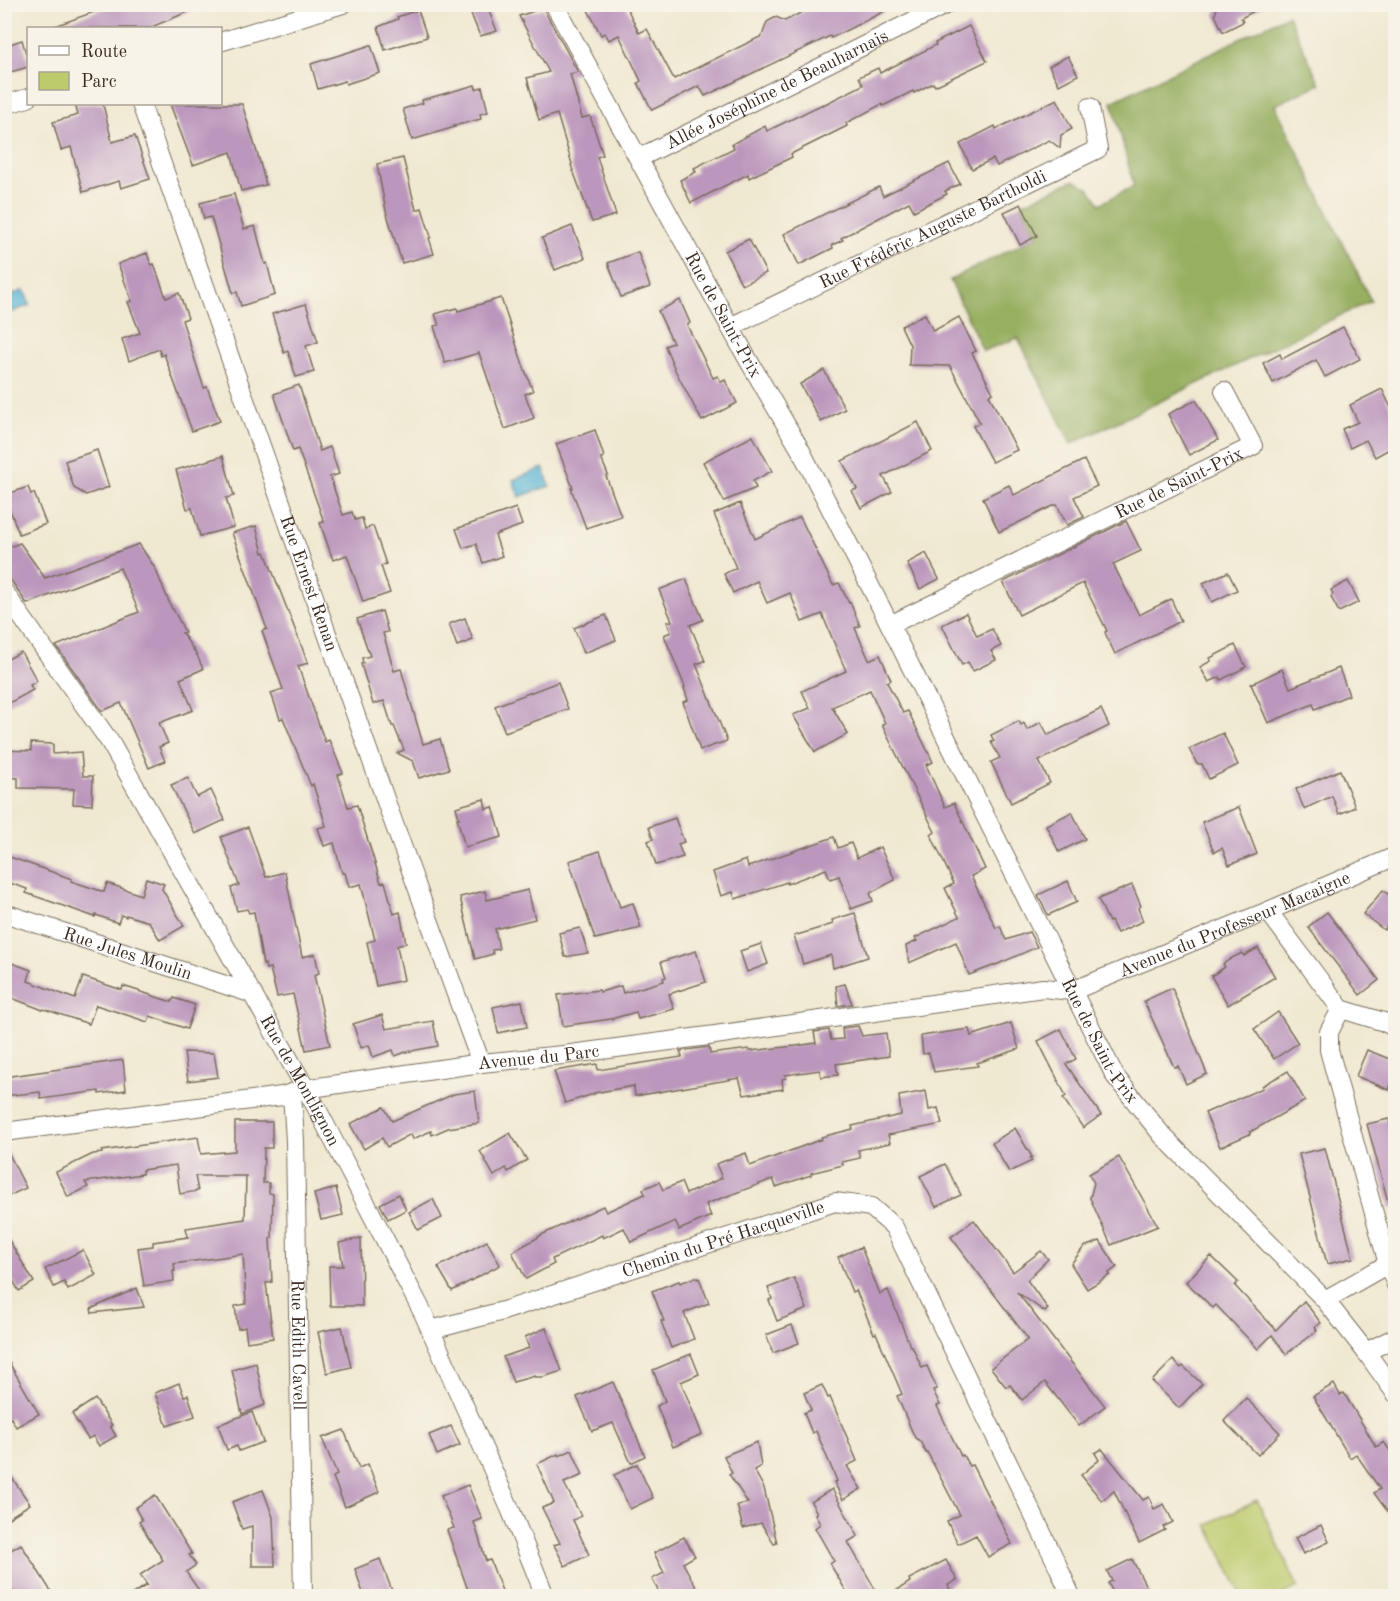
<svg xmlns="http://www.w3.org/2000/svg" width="1400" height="1601" viewBox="0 0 1400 1601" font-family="'Old Standard TT',serif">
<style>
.green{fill:#becb6d;stroke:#7c7a46;stroke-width:1.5}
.forest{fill:#96af60;stroke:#686c3f;stroke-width:1.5}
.water{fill:#58b5d6;stroke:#4a707a;stroke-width:1.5}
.building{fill:#bc97bd}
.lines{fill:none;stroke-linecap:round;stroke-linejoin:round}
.minor-casing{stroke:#7a6d5d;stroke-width:20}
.minor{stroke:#fff;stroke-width:18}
.labels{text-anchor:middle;stroke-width:6;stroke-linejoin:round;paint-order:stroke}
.street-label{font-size:18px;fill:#3b2a1e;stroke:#f7f3e8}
</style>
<rect width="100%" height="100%" fill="#f7f3e8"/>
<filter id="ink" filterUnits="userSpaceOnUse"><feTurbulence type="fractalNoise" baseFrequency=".0167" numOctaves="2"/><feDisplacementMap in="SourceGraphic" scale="12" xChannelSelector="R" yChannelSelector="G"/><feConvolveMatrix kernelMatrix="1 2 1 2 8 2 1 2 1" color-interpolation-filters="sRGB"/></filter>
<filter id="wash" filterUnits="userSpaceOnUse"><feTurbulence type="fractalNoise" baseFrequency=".008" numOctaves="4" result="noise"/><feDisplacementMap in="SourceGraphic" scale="24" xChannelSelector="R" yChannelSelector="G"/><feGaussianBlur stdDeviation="1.35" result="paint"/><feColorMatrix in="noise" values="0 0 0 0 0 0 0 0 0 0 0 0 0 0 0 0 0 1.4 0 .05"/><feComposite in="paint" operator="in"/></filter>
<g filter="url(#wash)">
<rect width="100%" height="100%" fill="#f0e9d2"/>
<polygon class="green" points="1257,1500 1298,1587 1279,1596 1242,1596 1207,1524"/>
<polygon class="forest" points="1288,15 1320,84 1275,105 1371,301 1071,444 1018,338 983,351 950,280 1037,236 1021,204 1074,180 1089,188 1100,204 1134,186 1112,102"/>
<g class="water">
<polygon points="24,290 30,305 7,314 5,313 5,298"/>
<polygon points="543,468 550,486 519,497 513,480"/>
</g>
<g id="blocks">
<g class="building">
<polygon points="116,4 205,4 205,5 149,28 55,28 55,26"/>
<polygon points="467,4 486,4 497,31 480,36"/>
<polygon points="599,4 625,4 639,33 647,29 674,79 762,36 767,22 776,17 785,21 818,4 899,4 831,38 830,36 705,96 699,86 652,110 638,83 641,81 619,35 609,40 605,33 601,35 588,10"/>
<polygon points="1218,4 1267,4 1241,18 1243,22 1223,32 1215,15"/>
<polygon points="543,8 578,72 570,74 582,118 590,116 603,155 597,157 616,215 592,222 571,165 572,164 557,114 539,120 527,78 549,72 519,16"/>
<polygon points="418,10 427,37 385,50 378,27 398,19 397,17"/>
<polygon points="969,26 987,61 935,86 933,83 914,93 913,91 883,106 882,104 846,123 847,126 791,154 792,157 749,178 748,174 691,203 680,180 696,172 694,168 734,148 732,144 765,126 767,131 823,104 823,105 863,85 859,77 878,68 880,73 936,45 935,43"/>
<polygon points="22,40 28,60 28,67 4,74 4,46"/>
<polygon points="371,45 380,73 346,84 345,81 318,89 311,64"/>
<polygon points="1068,56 1078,75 1059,85 1049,66"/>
<polygon points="475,85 476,89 482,87 488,112 480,114 481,119 454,126 455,127 412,140 403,109 423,103 422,100"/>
<polygon points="1057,99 1072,129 1061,135 1060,148 1049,140 997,166 993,159 972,169 960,144 995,126 996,129"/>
<polygon points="75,104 103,104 112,142 135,136 150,179 121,188 119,181 83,192 71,147 61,150 53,122 78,115"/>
<polygon points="170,104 242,104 259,159 266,185 241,191 231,152 193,165"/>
<polygon points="403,158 416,210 422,208 431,237 429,238 434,254 402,263 386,211 377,164"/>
<polygon points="949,163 960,184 945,191 947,194 914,211 909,202 841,238 843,240 832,245 833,248 799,265 784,234 879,187 883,196"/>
<polygon points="234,194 244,229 255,226 265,264 267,263 275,295 241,306 237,292 233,293 211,217 204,219 200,203"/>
<polygon points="1021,204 1037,236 1020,245 1004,212"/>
<polygon points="572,226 585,258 555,270 542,238"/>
<polygon points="749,239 766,273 742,285 725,251"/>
<polygon points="638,252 650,287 621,297 608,263"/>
<polygon points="147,253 151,265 154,264 166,298 179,293 188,318 182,320 204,388 207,387 220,421 192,431 164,354 161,356 159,349 129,361 122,339 140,333 128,302 132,301 118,264"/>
<polygon points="501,298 523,365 533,391 525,394 534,418 505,429 479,353 445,363 434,326 439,325 435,314 457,308 458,311"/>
<polygon points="680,300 690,323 687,325 713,378 718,376 721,382 725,380 737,403 702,421 676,372 665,346 673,343 658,311"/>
<polygon points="306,304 318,342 306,346 314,372 296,377 288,351 284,353 272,314"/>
<polygon points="925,314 933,331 959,317 976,351 972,353 993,393 989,395 1017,450 992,462 973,426 980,423 950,366 909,365 910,345 901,326"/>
<polygon points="1343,327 1360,359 1325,377 1316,360 1273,383 1263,363 1280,354 1282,359"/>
<polygon points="824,370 845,409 821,422 800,384"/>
<polygon points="299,385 320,451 330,447 339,474 330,477 343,515 352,512 355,520 362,518 365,529 373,526 386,564 381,566 390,593 363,602 347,555 333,560 320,523 324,522 298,449 293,451 274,394"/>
<polygon points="1382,389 1395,416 1395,446 1375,457 1366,440 1350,448 1342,429 1358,422 1350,405"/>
<polygon points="1196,400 1218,440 1189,455 1168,414"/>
<polygon points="918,422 932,451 883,476 892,492 861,508 852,491 857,489 842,461"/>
<polygon points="595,430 604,457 601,458 608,475 606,476 621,516 586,528 571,488 573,488 556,444"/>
<polygon points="753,436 772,471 753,481 756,488 724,501 703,462"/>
<polygon points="97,450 109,487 86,495 74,488 65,461"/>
<polygon points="223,456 234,496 226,498 234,527 200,536 192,508 187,509 176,470"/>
<polygon points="1084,460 1097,486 1074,497 1084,517 1067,525 1057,505 1055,505 999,532 983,498 1009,485 1014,495"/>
<polygon points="28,487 31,494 34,493 46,524 19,534 7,502 11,501 8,494"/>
<polygon points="740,503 755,539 800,517 833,585 839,583 849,603 850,602 860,626 855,628 869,660 880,655 891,680 887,682 903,713 908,711 933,762 926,765 945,807 954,803 985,869 971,876 996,928 1000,926 1006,940 1029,932 1037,947 998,964 969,975 956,942 909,963 906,946 917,941 915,938 959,917 945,888 954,884 931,835 935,832 882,725 885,723 870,690 832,707 848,734 815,752 793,715 810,708 802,691 846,671 822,614 802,622 790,593 767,603 757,581 733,593 724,574 736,568 714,514"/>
<polygon points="516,508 522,525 495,535 502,556 483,563 476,544 463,548 456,529"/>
<polygon points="1126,521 1141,551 1113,564 1139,615 1171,599 1181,621 1115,654 1106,635 1105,632 1107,631 1083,583 1019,615 1003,582"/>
<polygon points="256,526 263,553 265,552 308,663 298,666 325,742 329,740 343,773 338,775 348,807 357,805 381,883 385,882 394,914 400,912 406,943 397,946 404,980 376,986 367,942 375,940 361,884 349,887 345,873 342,873 334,843 324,846 318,828 326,826 313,784 311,786 283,718 280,719 271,693 283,689 262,631 267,629 232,533"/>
<polygon points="20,543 45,578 139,544 155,568 172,609 173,609 185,632 182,633 197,655 203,669 180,679 193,710 159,723 168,743 159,747 165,761 149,768 121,703 102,711 56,646 139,612 120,568 27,604 4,570 4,549"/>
<polygon points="926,553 939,579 920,589 907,563"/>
<polygon points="1228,572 1237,590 1212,602 1203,583"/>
<polygon points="686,579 703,620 690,625 705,661 696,664 727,741 700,750 683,702 688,700 684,688 685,687 664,635 671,632 667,622 672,621 659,590"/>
<polygon points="1348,581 1359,602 1339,612 1331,597 1333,594 1331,590"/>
<polygon points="382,611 388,632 383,633 394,671 401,669 423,744 440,739 449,769 419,778 413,761 397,753 404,750 394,726 392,726 384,701 373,704 361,664 363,663 362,658 370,656 357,619"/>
<polygon points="966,613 977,636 992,629 1001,646 991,651 996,660 973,671 968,662 962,665 942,625"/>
<polygon points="606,615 616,640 584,653 574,628"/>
<polygon points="465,618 473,640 457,646 449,624"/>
<polygon points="1235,645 1246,667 1221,680 1220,677 1209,682 1200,667 1211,661 1210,658"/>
<polygon points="21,652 37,681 30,685 33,690 4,706 4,661"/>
<polygon points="1339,668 1349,695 1315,709 1313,704 1268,723 1251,684 1282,669 1290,688"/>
<polygon points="558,682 568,709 505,732 495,706"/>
<polygon points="1101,709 1109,726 1039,761 1050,783 1011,803 991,762 1000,758 991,742 994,741 991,735 1019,721 1021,725 1024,723 1027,730 1041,722 1048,735"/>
<polygon points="1223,733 1238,765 1209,779 1202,764 1197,764 1189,749"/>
<polygon points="31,743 53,744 53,754 81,752 83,776 93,776 92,805 73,804 74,789 18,788 18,778 4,777 4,750 31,751"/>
<polygon points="1340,770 1355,807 1339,814 1332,796 1304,809 1296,789"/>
<polygon points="188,778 197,797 211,790 225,820 195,834 171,785"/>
<polygon points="484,799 486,809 493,807 502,837 465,847 457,818 459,818 456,807"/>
<polygon points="1239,807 1257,854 1229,865 1222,848 1214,852 1202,822"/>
<polygon points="1072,812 1085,839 1059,852 1046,825"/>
<polygon points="675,818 684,842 678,844 683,857 656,865 648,841 653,839 649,827"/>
<polygon points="248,827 266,877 285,872 302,957 315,954 319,973 314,975 330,1045 306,1050 293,994 277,997 270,968 266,969 265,964 263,965 254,912 249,913 247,909 237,911 231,888 239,885 221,837"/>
<polygon points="834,837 838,848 851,843 857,858 880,847 895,880 870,893 873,901 851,909 839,876 830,879 826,869 787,884 787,882 735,899 733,892 721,896 713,872 746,860 748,867"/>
<polygon points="600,851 620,907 633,903 641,928 595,939 569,861"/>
<polygon points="4,855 72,879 71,881 104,892 107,883 141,895 146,878 164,884 162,889 184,926 160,940 149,922 126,915 126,917 121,915 118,923 96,915 95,917 26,893 27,889 4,881"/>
<polygon points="1068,881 1077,902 1048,915 1038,895"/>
<polygon points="1132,885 1141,906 1138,908 1143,921 1117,933 1111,921 1109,922 1098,899"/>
<polygon points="528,890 535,919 495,929 499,949 492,950 493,954 475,959 460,897 485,891 487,900"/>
<polygon points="1383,890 1395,900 1395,916 1384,930 1363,914"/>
<polygon points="1327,912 1379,980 1360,995 1308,927"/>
<polygon points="855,913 868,957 833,968 831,955 803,964 794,936 833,924 832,920"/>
<polygon points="580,928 588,953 565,957 559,933"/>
<polygon points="761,944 768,964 747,972 740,951"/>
<polygon points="1258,948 1275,977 1228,1005 1211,976 1225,967 1223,964 1232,958 1242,953 1244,956"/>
<polygon points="696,951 706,982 669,994 674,1009 638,1019 636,1012 611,1019 563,1026 558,995 599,990 600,992 621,986 623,993 664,981 663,978 666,977 661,962"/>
<polygon points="4,960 31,970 28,981 75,999 83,977 122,990 123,986 172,1002 174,998 195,1005 187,1029 150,1016 148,1022 96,1005 89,1024 44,1009 43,1010 4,995"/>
<polygon points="845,984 852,1004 838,1006 836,986"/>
<polygon points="1172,988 1207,1074 1186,1084 1178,1066 1174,1067 1144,1001"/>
<polygon points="522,1001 527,1027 498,1033 493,1007"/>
<polygon points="1278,1012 1298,1043 1274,1059 1254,1029"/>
<polygon points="382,1015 386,1029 433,1021 438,1046 406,1052 395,1056 393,1050 373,1057 369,1045 361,1048 353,1024"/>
<polygon points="1011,1023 1019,1049 977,1063 978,1066 934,1072 929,1053 923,1054 921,1036 969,1029 971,1036"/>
<polygon points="858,1026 862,1036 886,1033 889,1056 836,1064 838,1075 821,1077 820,1070 785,1075 786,1078 782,1079 783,1089 744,1095 739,1078 635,1096 634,1086 594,1093 594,1094 565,1103 554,1071 597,1064 598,1070 682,1057 680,1051 709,1047 710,1054 749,1049 749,1051 796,1046 816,1043 814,1032 829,1030 831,1040 843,1039 842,1028"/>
<polygon points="1061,1029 1076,1059 1066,1064 1101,1115 1083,1128 1063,1098 1066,1096 1038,1041"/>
<polygon points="1367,1050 1395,1061 1395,1073 1389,1090 1356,1076"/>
<polygon points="184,1052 214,1053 218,1077 188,1081"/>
<polygon points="123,1060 126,1090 99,1094 99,1091 41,1099 40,1092 4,1096 4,1077"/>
<polygon points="1288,1071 1305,1101 1250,1132 1250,1134 1220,1147 1205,1113 1263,1088 1262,1086"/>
<polygon points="475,1091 479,1123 448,1128 432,1135 431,1131 413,1139 411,1134 387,1147 382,1138 364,1149 350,1124 384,1107 392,1121 454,1094"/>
<polygon points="926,1091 929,1110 938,1108 942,1124 888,1135 890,1143 858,1150 860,1158 842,1162 843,1165 811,1173 811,1175 776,1187 773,1179 706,1204 711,1216 679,1230 675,1221 631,1242 624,1228 603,1238 602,1235 552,1259 554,1264 526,1279 512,1252 539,1237 539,1236 603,1206 606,1212 645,1194 643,1189 659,1182 663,1190 681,1182 686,1194 722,1178 716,1164 746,1153 750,1166 822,1139 821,1137 853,1129 852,1126 901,1115 899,1096"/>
<polygon points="1389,1119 1395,1144 1395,1208 1390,1209 1367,1124"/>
<polygon points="235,1122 272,1122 272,1148 264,1148 263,1183 269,1183 269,1193 273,1194 272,1238 270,1238 272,1282 266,1283 273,1338 247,1342 245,1327 238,1329 235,1306 246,1304 243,1254 174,1264 175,1271 173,1271 174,1281 144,1286 138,1248 153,1246 153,1242 188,1237 186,1228 245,1219 246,1176 195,1176 198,1191 180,1194 176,1165 142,1170 142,1174 85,1182 88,1187 68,1197 56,1172 93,1154 102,1153 102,1151 198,1137 201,1154 235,1151"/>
<polygon points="1015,1128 1032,1157 1030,1158 1032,1161 1009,1172 992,1143"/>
<polygon points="510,1133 527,1160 508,1172 506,1168 494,1176 480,1151"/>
<polygon points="4,1144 26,1188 4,1198"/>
<polygon points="1325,1148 1353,1258 1327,1264 1299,1154"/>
<polygon points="1119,1157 1158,1226 1111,1245 1090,1198 1094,1183 1089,1174"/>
<polygon points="945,1164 961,1195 936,1207 920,1176"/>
<polygon points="336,1188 343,1215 321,1220 314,1194"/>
<polygon points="399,1194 406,1210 388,1219 380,1204"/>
<polygon points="433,1199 442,1218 418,1230 409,1212"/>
<polygon points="974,1220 1013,1272 1041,1251 1048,1259 1027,1280 1048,1309 1045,1312 1017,1292 1105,1406 1079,1426 1045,1382 1022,1400 1010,1385 1006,1387 991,1368 1028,1339 951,1237"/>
<polygon points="4,1232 34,1282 19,1291 4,1266"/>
<polygon points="361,1238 362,1306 330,1306 329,1266 343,1266 339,1243"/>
<polygon points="487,1241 500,1265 452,1291 438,1267"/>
<polygon points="1100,1241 1117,1267 1109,1273 1110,1275 1087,1289 1071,1264 1084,1247"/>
<polygon points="861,1247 880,1294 888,1290 910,1346 912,1346 922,1368 927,1366 937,1389 933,1390 940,1405 937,1406 961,1456 963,1455 969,1466 972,1465 1012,1544 988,1557 976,1535 958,1544 947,1521 960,1515 927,1452 926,1453 920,1441 915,1438 908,1422 897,1396 902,1394 876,1333 874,1334 856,1290 852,1292 838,1257"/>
<polygon points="83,1250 96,1275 68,1290 64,1282 54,1287 45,1269"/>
<polygon points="1211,1256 1238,1282 1235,1286 1276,1330 1304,1301 1321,1323 1315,1327 1317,1331 1286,1354 1272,1335 1258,1349 1216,1305 1213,1308 1186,1282"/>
<polygon points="696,1277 697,1279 699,1278 709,1303 684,1313 694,1339 671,1348 661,1321 664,1321 652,1291 679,1281 680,1283"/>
<polygon points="794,1278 807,1309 777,1321 769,1300 772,1299 768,1288"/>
<polygon points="137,1288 144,1307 92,1313 91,1309"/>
<polygon points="792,1325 799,1343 773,1353 766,1335"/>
<polygon points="342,1327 351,1367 327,1373 318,1332"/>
<polygon points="546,1328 562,1371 543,1377 535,1377 535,1376 513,1382 503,1357 529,1348 525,1337"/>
<polygon points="4,1354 39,1414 16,1427 11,1418 4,1422"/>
<polygon points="691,1354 699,1374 681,1382 702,1434 673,1447 657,1406 665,1401 653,1370"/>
<polygon points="1173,1360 1181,1368 1183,1366 1202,1384 1179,1408 1152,1381"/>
<polygon points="256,1363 265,1405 242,1414 232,1370"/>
<polygon points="613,1382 645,1456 631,1463 613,1423 592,1431 577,1397"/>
<polygon points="179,1383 184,1396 188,1395 195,1416 167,1426 155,1393"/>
<polygon points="1334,1384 1340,1395 1344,1393 1376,1447 1384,1442 1395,1458 1395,1522 1374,1493 1380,1489 1356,1454 1350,1458 1313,1396"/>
<polygon points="822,1385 828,1398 830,1397 857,1461 847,1466 861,1489 843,1500 834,1482 837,1481 816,1431 812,1433 804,1413 811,1410 804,1393"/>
<polygon points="1246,1398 1280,1433 1258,1455 1224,1421"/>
<polygon points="95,1399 112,1425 110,1426 116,1436 99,1446 93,1436 88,1439 72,1414"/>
<polygon points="252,1412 263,1442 239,1451 237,1446 227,1450 218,1425"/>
<polygon points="451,1426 460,1445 437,1455 429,1435"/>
<polygon points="344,1430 359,1468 368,1464 379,1492 345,1507 333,1477 337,1475 322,1438"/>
<polygon points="757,1442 761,1466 754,1470 764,1488 777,1543 774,1544 761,1523 743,1528 737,1505 748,1503 729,1474 732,1473 724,1456"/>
<polygon points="1102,1449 1143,1500 1149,1497 1154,1509 1164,1504 1173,1522 1163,1527 1165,1530 1139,1543 1114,1491 1102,1501 1081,1475 1099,1460 1095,1453"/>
<polygon points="572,1450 583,1475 564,1483 581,1516 573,1520 589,1555 565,1566 554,1545 560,1543 542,1508 554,1503 537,1464 558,1454 559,1456"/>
<polygon points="637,1464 653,1498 630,1509 614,1475"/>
<polygon points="4,1466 30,1504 4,1521"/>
<polygon points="468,1485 482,1519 474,1522 486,1561 490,1560 504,1596 470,1596 447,1530 454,1528 441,1496"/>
<polygon points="832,1489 858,1536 848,1542 879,1596 849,1596 830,1564 834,1561 815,1528 820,1524 815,1514 817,1513 811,1502"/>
<polygon points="263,1490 273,1517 275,1566 252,1566 252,1526 242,1529 232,1502"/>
<polygon points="155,1495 192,1554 189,1555 196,1565 186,1572 203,1596 129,1596 147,1585 140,1575 163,1560 139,1522 142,1520 135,1508"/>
<polygon points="1321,1525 1329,1542 1303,1554 1295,1538"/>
<polygon points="684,1537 695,1556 683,1563 701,1596 661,1596 652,1579 664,1573 654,1553"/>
<polygon points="21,1544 54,1596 16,1596 4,1578 4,1554"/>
<polygon points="380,1559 394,1596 364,1596 355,1569"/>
<polygon points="1132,1559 1151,1596 1115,1596 1108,1583 1112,1581 1107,1571"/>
<polygon points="946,1560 957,1580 948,1585 950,1590 937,1596 888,1596 910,1582 909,1579"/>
</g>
</g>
</g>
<g filter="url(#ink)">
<use href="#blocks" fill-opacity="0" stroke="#7a6d5d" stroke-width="1.5"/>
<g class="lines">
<g class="minor-casing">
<g id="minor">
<path id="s1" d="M554,4L746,356L800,449L890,625L1115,1076L1162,1135L1325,1300L1366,1352L1396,1394"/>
<polyline points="220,42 343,4"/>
<path id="s2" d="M141,104L389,810L481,1063"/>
<polyline points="4,105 28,98"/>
<path id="s3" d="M639,158L947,4"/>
<path id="s4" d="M730,327L1098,149L1090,107"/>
<path id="s5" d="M4,592L110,742L315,1105L424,1315L511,1511L545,1596"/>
<path id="s6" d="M890,625L1253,446L1224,391"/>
<polyline points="1268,911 1341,1009 1384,1022 1396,1028"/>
<path id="s7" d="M4,913L253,994"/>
<polyline points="1341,1009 1329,1032 1329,1050 1388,1264 1396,1285"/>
<path id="s8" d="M292,1093L295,1141L303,1596"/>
<path id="s9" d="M4,1132L282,1096L305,1089L481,1063L563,1055L708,1036L1043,988L1072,991L1268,911L1396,856"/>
<polyline points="1325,1300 1388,1264"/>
<path id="s10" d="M431,1330L503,1311L835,1202L871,1207L894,1227L1057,1564L1071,1596"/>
<polyline points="1366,1352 1396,1337"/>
</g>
</g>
<use href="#minor" class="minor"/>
</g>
</g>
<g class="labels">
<g class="street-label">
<text dy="6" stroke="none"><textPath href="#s3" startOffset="154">Allée Joséphine de Beauharnais</textPath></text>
<text dy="6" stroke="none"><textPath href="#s4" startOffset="225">Rue Frédéric Auguste Bartholdi</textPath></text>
<text dy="6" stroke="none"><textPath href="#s1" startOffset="354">Rue de Saint-Prix</textPath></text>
<text dy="6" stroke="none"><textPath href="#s6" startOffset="322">Rue de Saint-Prix</textPath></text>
<text dy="6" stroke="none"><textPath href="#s2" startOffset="508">Rue Ernest Renan</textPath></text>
<text dy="6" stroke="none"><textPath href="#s9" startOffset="1254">Avenue du Professeur Macaigne</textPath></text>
<text dy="6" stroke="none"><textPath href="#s7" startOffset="130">Rue Jules Moulin</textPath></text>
<text dy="6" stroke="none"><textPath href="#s1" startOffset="1172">Rue de Saint-Prix</textPath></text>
<text dy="6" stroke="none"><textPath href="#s9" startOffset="540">Avenue du Parc</textPath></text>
<text dy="6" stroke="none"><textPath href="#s5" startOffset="572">Rue de Montlignon</textPath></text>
<text dy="6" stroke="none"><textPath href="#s10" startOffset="306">Chemin du Pré Hacqueville</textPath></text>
<text dy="6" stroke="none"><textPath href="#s8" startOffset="252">Rue Edith Cavell</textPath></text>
</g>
</g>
<rect width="1400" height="1601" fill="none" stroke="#f7f3e8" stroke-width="24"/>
<rect x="27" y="27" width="195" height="78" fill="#f7f3e8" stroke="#aca397" stroke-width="1.5"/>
<rect x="39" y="46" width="30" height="9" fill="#ffffff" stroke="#aca397" stroke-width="1.5"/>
<text x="81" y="57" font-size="18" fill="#3b2a1e">Route</text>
<rect x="39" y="72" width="30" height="18" fill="#becb6d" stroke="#aca397" stroke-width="1.5"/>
<text x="81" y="87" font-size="18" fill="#3b2a1e">Parc</text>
</svg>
